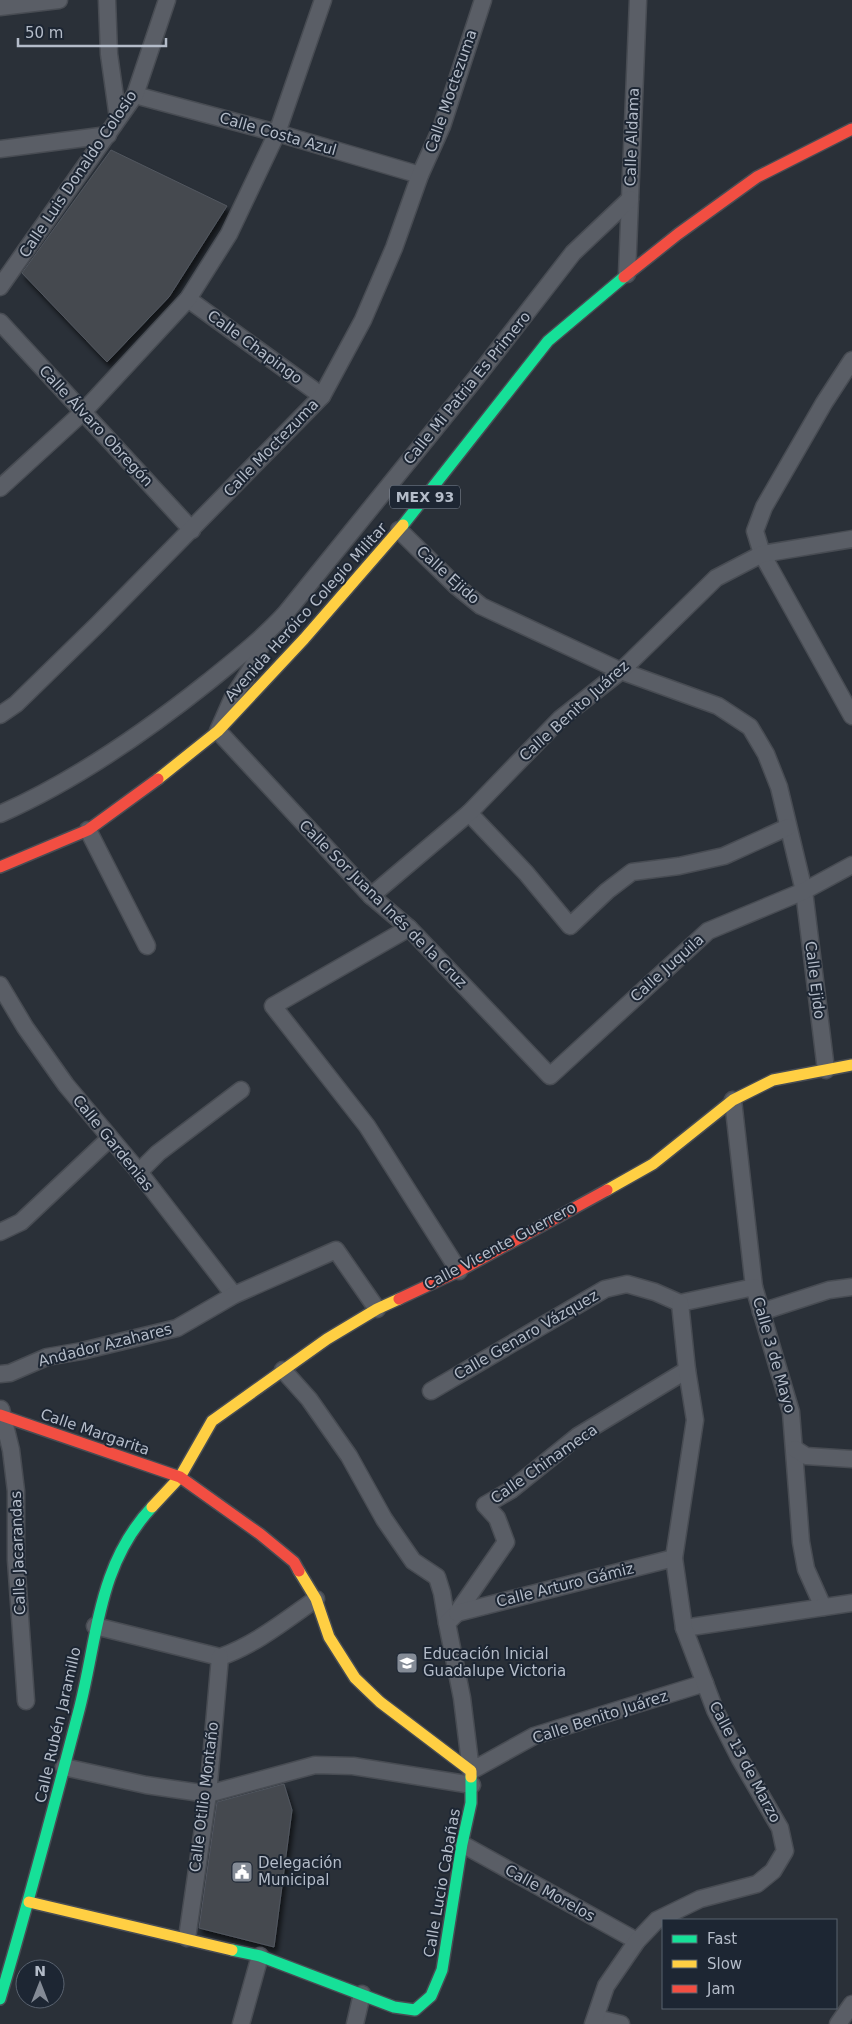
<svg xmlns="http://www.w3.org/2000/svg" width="852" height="2024" viewBox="0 0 852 2024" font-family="'DejaVu Sans',sans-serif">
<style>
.building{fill:#444950;stroke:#52575f;filter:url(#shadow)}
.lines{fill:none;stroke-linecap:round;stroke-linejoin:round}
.street-casing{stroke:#484c53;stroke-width:19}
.fast-casing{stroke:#484c53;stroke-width:14}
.slow-casing{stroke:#484c53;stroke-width:14}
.jam-casing{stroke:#484c53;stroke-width:14}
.street{stroke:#5a5e66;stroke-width:16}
.fast{stroke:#16e098;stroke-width:11}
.slow{stroke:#ffcf43;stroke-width:11}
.jam{stroke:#f24e42;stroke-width:11}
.labels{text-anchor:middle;stroke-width:4;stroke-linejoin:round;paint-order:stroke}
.shield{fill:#1d2633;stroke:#878f9c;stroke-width:1}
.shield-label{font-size:14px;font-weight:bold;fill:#b4bcc9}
.street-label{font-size:15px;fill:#b4bcc9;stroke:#1d2633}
.poi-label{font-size:15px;fill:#b4bcc9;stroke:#1d2633;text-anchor:start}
</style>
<defs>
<filter id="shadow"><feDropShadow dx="3" dy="5.5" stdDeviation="2.5" flood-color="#0009"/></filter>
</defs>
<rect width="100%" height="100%" fill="#2a3038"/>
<g class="building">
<polygon points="111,150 227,206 169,297 107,362 22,273"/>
<polygon points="284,1784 292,1810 274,1947 199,1928 217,1802"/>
</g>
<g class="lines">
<g class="street-casing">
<g id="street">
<polyline points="107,0 109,54 118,118"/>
<polyline points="0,7 59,0"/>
<polyline points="135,95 277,133 420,175"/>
<polyline points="0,149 108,135"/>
<polyline points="627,274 638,0"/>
<polyline points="0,287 135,95 167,0"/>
<polyline points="188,299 322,396"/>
<polyline points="0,322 192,530"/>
<polyline points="852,360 824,403 764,507 755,531 762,554 852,716"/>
<polyline points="0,488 83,412 188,299 229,234 277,133 323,0"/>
<polyline points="399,530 455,585 481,606 621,671 718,706 750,727 766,754 779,787 804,891 826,1070"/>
<polyline points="264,637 254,664 233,697 218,731 371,896 409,928 550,1076 708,931 804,891 852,865"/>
<polyline points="0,715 16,704 98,624 322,396 363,320 394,248 420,175 442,126 483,0"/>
<polyline points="469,813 526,873 570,926 607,891 632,872 679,866 724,856 788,827"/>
<path d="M0,814C75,781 144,733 208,682C235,660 262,639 285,614L476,378L573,253L630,199"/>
<polyline points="88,830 147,946"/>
<polyline points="371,896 469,813 560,719 621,671 716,578 762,554 852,539"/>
<polyline points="409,928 273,1006 367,1126 459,1271"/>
<polyline points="0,985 25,1027 66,1085 139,1172 234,1295"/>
<polyline points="733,1100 754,1287 791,1412 801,1542 806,1569 823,1607"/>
<polyline points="139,1172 158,1153 241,1090"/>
<polyline points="0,1232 21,1222 109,1139"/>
<polyline points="680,1303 754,1287"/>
<polyline points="761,1312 829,1290 852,1287"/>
<polyline points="283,1370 309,1399 349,1456 384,1519 413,1561 437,1577 442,1593 447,1623"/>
<polyline points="687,1370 578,1436 511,1490 485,1505 497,1518 506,1542 457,1613 447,1623 462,1698 471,1771 534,1736 705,1683"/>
<polyline points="0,1374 10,1373 47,1357 82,1351 177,1328 234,1295 336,1250 377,1309"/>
<polyline points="431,1391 605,1289 627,1284 655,1292 680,1303"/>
<polyline points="1,1409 11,1450 16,1491 16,1560 26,1701"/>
<polyline points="795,1449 806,1456 852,1459"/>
<polyline points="457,1613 674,1558"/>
<path d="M95,1626L220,1657C255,1645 286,1620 316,1599"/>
<polyline points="684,1628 852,1603"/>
<polyline points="64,1767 146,1785 208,1794 315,1765 353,1766 472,1785"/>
<polyline points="462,1844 637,1941"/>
<polyline points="187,1938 208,1794 220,1657"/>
<polyline points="596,2018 621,2024"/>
<polyline points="241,2024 260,1956"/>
<polyline points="355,2024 362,1994"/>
<polyline points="593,2024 606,1986 637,1941 657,1920 700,1899 757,1884 773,1871 785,1851 780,1828 740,1759 715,1710 684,1628 674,1558 695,1420 687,1370 680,1303"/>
<polyline points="838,2024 852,2004"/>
</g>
</g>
<g class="fast-casing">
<g id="fast">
<polyline points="403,525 548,341 624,277"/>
<polyline points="232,1950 260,1956 394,2007 415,2010 431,1996 442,1970 462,1844 471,1803 471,1777"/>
<path d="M0,1999C28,1905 53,1810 78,1714C98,1640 96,1567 152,1507"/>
</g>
</g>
<g class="slow-casing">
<g id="slow">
<polyline points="158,779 218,731 304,639 403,525"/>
<polyline points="607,1190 653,1164 733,1100 773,1080 852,1065"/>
<polyline points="152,1507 180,1477 212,1421 327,1339 377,1309 399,1299"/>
<polyline points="299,1571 316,1599 329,1637 355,1678 380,1702 471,1771 471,1777"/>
<polyline points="29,1902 232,1950"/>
</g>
</g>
<g class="jam-casing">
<g id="jam">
<polyline points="624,277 678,234 757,177 852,129"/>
<polyline points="0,867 88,830 158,779"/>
<polyline points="399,1299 459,1271 607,1190"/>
<polyline points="0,1415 180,1477 260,1534 294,1562 299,1571"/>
</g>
</g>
<use href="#street" class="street"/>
<use href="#fast" class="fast"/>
<use href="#slow" class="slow"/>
<use href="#jam" class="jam"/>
</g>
<defs>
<g id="school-square" transform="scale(1.125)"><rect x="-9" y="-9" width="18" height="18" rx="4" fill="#848b96" stroke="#1d2633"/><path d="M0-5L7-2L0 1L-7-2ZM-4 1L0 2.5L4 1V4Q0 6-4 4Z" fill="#fff"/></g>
<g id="civic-square" transform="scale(1.125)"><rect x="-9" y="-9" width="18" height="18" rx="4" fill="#848b96" stroke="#1d2633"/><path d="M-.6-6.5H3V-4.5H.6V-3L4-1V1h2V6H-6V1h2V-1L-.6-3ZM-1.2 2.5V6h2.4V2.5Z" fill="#fff"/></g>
</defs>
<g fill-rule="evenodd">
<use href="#school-square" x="407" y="1663"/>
<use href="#civic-square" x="242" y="1872"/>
</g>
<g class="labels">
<rect class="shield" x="390" y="485.5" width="70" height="23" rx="4"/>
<g class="shield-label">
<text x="425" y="502">MEX 93</text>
</g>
<g class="street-label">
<text transform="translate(451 91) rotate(-71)" y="5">Calle Moctezuma</text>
<text transform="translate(278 134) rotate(16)" y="5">Calle Costa Azul</text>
<text transform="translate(632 137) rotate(-88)" y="5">Calle Aldama</text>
<text transform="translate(78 174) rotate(-56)" y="5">Calle Luis Donaldo Colosio</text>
<text transform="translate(255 347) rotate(36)" y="5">Calle Chapingo</text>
<text transform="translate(467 388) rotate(-51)" y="5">Calle Mi Patria Es Primero</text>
<text transform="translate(96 426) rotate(47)" y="5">Calle Álvaro Obregón</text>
<text transform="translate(271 448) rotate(-46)" y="5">Calle Moctezuma</text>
<text transform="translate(448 575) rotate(42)" y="5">Calle Ejido</text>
<text transform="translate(306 612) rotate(-48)" y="5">Avenida Heróico Colegio Militar</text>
<text transform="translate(574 711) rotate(-42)" y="5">Calle Benito Juárez</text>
<text transform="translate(383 904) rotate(45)" y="5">Calle Sor Juana Inés de la Cruz</text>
<text transform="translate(667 968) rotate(-42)" y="5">Calle Juquila</text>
<text transform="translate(815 980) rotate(83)" y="5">Calle Ejido</text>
<text transform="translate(113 1143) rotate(51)" y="5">Calle Gardenias</text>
<text transform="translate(500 1246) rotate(-28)" y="5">Calle Vicente Guerrero</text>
<text transform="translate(526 1335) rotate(-30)" y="5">Calle Genaro Vázquez</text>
<text transform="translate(105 1345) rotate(-14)" y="5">Andador Azahares</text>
<text transform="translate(774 1355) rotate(74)" y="5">Calle 3 de Mayo</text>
<text transform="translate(95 1432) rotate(19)" y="5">Calle Margarita</text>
<text transform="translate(544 1464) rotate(-35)" y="5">Calle Chinameca</text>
<text transform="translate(18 1553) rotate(-92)" y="5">Calle Jacarandas</text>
<text transform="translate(565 1585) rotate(-14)" y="5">Calle Arturo Gámiz</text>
<text transform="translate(600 1717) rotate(-18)" y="5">Calle Benito Juárez</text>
<text transform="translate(58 1725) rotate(-77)" y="5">Calle Rubén Jaramillo</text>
<text transform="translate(745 1762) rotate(62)" y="5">Calle 13 de Marzo</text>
<text transform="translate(204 1797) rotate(-83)" y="5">Calle Otilio Montaño</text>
<text transform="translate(442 1883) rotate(-80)" y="5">Calle Lucio Cabañas</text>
<text transform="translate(550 1893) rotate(29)" y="5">Calle Morelos</text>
</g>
<g class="poi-label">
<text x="423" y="1659">Educación Inicial<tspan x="423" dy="17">Guadalupe Victoria</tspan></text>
<text x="258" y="1868">Delegación<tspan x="258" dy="17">Municipal</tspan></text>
</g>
</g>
<rect x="662" y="1919" width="175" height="90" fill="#1d2633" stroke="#59626f"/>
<rect x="672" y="1935" width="25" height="8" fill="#16e098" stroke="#59626f"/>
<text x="707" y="1944" font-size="15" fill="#b4bcc9">Fast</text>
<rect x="672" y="1960" width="25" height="8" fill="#ffcf43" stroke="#59626f"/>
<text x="707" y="1969" font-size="15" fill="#b4bcc9">Slow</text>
<rect x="672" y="1985" width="25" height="8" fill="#f24e42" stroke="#59626f"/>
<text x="707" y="1994" font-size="15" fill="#b4bcc9">Jam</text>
<g transform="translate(40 1984)"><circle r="24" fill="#1d2633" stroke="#59626f"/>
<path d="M0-4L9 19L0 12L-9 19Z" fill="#848b96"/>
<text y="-8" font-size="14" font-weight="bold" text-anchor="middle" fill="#b4bcc9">N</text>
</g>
<path d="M18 38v8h148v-8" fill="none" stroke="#b4bcc9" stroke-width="2.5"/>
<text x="25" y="38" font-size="15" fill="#b4bcc9" stroke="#1d2633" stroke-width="4" paint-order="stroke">50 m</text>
</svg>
